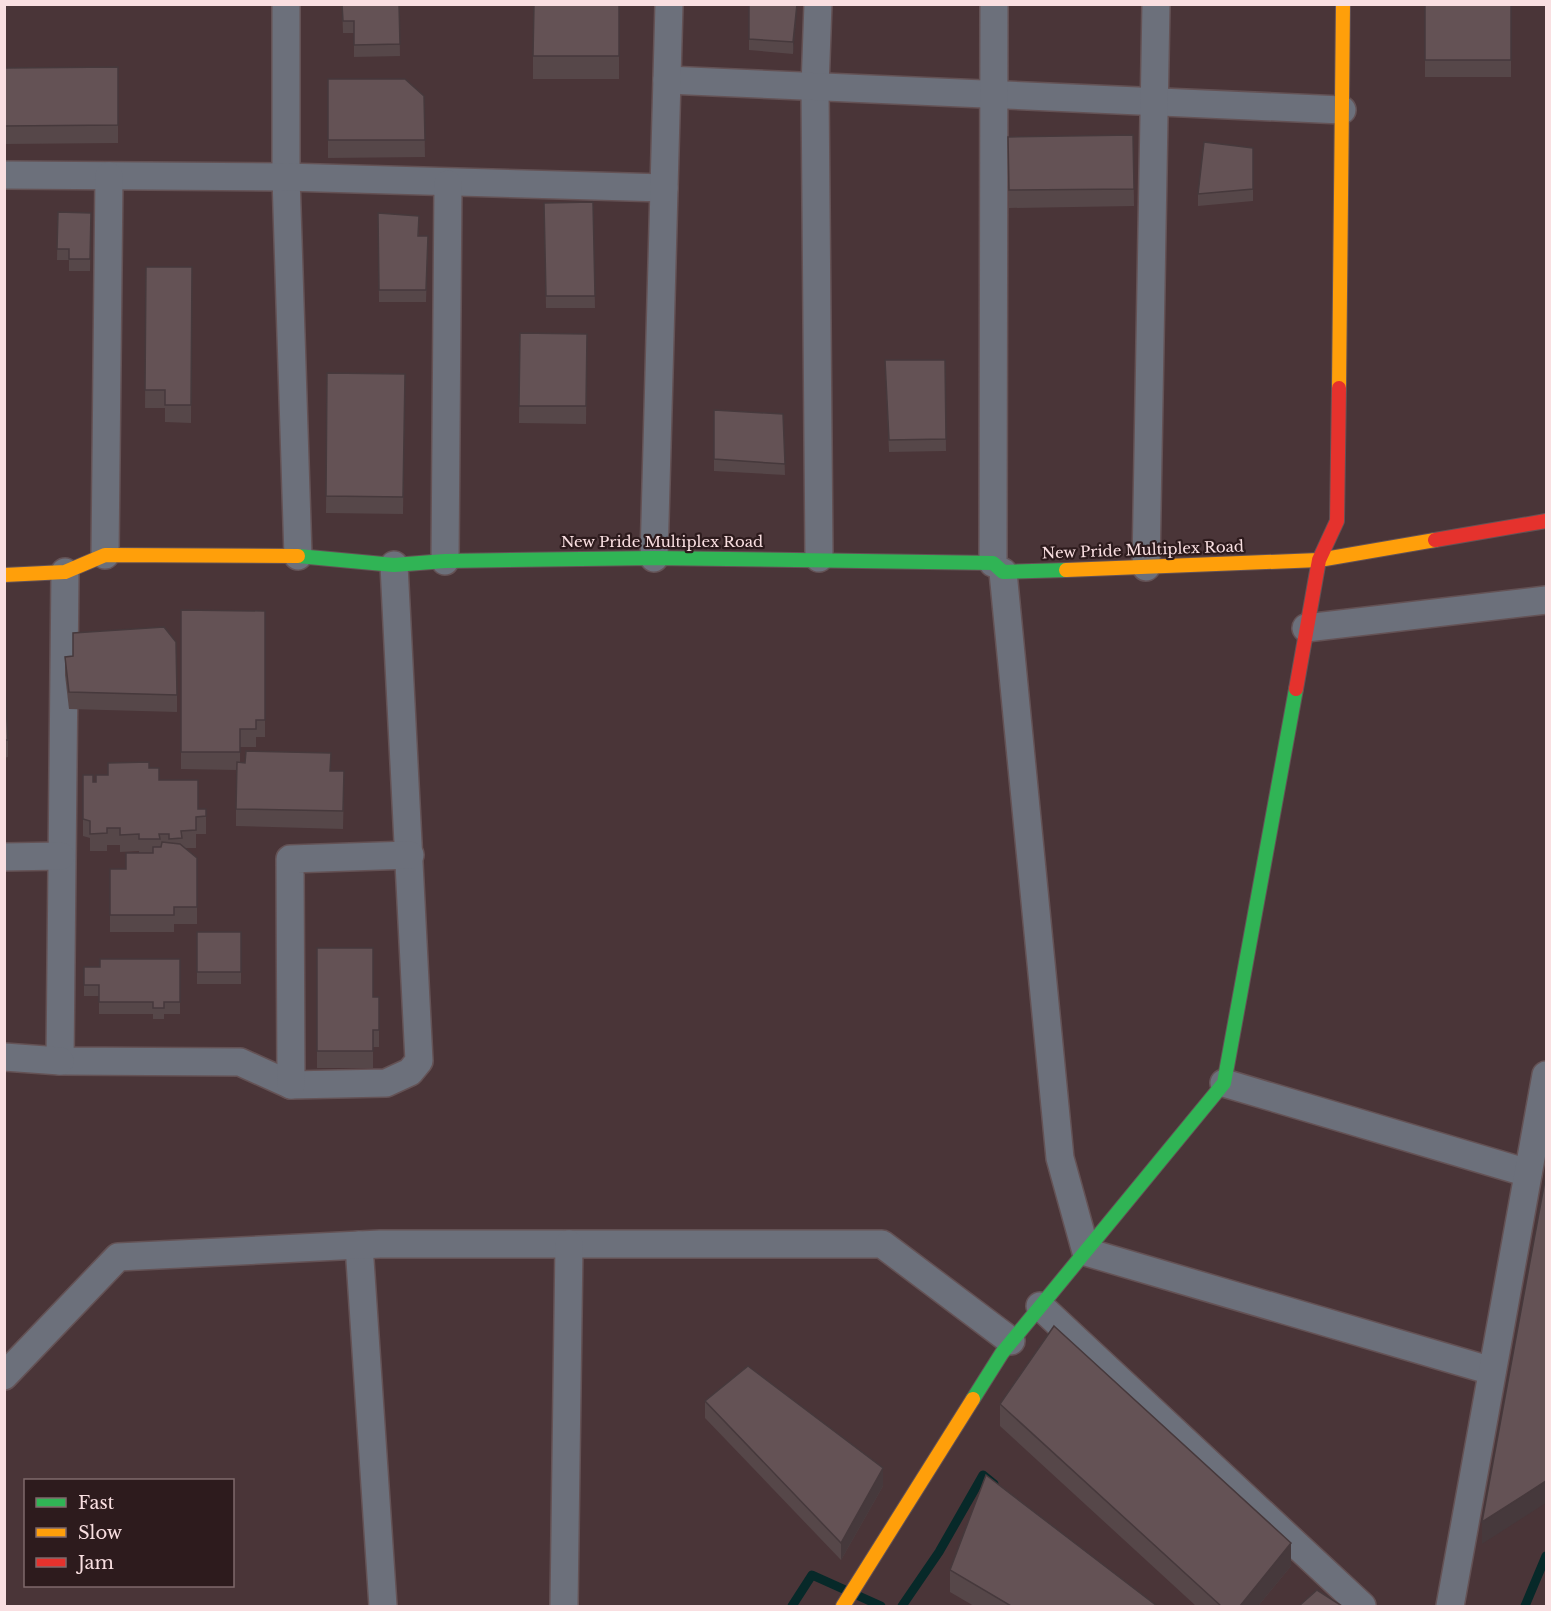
<svg xmlns="http://www.w3.org/2000/svg" width="1551" height="1611" viewBox="0 0 1551 1611" font-family="'Libre Baskerville',serif">
<style>
.lines{fill:none;stroke-linecap:round;stroke-linejoin:round}
.stream{stroke:#072929;stroke-width:9}
.street-casing{stroke:#645255;stroke-width:30}
.fast-casing{stroke:#645255;stroke-width:16}
.slow-casing{stroke:#645255;stroke-width:16}
.jam-casing{stroke:#645255;stroke-width:16}
.street{stroke:#6c707b;stroke-width:27}
.fast{stroke:#30b455;stroke-width:14}
.slow{stroke:#ff9f0a;stroke-width:14}
.jam{stroke:#e5322d;stroke-width:14}
.wall{fill:#564749}
.shaded-wall{fill:#46393c}
.building{fill:#645255;stroke:#46393c;stroke-width:1.5}
.labels{text-anchor:middle;stroke-width:4.5;stroke-linejoin:round;paint-order:stroke}
.street-label{font-size:15px;fill:#f9dfe1;stroke:#2d1b1d}
</style>
<rect width="100%" height="100%" fill="#4a3538"/>
<g class="lines">
<g class="stream">
<polyline points="792,1606 812,1575 881,1606"/>
<polyline points="902,1606 939,1552 983,1475 994,1484"/>
<polyline points="1525,1606 1546,1556"/>
</g>
<g class="street-casing">
<g id="street">
<polyline points="286,4 286,177 298,556"/>
<polyline points="818,4 815,87 819,558"/>
<polyline points="667,80 1342,110"/>
<polyline points="4,175 286,177 664,188"/>
<polyline points="105,555 109,176"/>
<polyline points="654,558 669,4"/>
<polyline points="445,561 448,184"/>
<polyline points="993,563 994,4"/>
<polyline points="1146,567 1156,4"/>
<polyline points="65,572 60,1061 240,1062 291,1085 386,1083 410,1072 419,1061 394,565"/>
<polyline points="1003,572 1060,1158 1086,1252 1492,1371"/>
<polyline points="1306,628 1546,600"/>
<polyline points="4,857 61,856"/>
<polyline points="4,1057 60,1061"/>
<polyline points="1224,1083 1528,1173"/>
<polyline points="291,1085 290,859 410,855"/>
<polyline points="359,1245 383,1606"/>
<polyline points="1040,1306 1362,1606"/>
<polyline points="4,1376 118,1257 380,1244 882,1244 1011,1341"/>
<polyline points="564,1606 569,1244"/>
<polyline points="1450,1606 1546,1075"/>
</g>
</g>
<g class="fast-casing">
<g id="fast">
<polyline points="298,556 394,565 445,561 654,558 993,563 1003,572 1066,570"/>
<polyline points="973,1399 1002,1353 1224,1083 1296,689"/>
</g>
</g>
<g class="slow-casing">
<g id="slow">
<polyline points="1339,388 1343,4"/>
<polyline points="1066,570 1319,560 1435,540"/>
<polyline points="4,575 65,572 105,555 298,556"/>
<polyline points="843,1606 973,1399"/>
</g>
</g>
<g class="jam-casing">
<g id="jam">
<polyline points="1435,540 1546,521"/>
<polyline points="1296,689 1319,560 1337,521 1339,388"/>
</g>
</g>
<use href="#street" class="street"/>
<use href="#fast" class="fast"/>
<use href="#slow" class="slow"/>
<use href="#jam" class="jam"/>
</g>
<g class="wall">
<polygon points="342,4 399,4 400,56 354,57 354,33 343,33"/>
<polygon points="619,4 619,79 533,79 533,56"/>
<polygon points="749,4 797,4 793,54 749,50"/>
<rect x="1425" y="4" width="86" height="73"/>
<polygon points="118,67 118,143 4,144 4,68"/>
<polygon points="328,79 424,96 425,157 328,158"/>
<polygon points="1133,135 1134,206 1009,208 1008,137"/>
<polygon points="1253,148 1253,201 1198,206 1198,194"/>
<polygon points="593,202 595,308 546,308 544,203"/>
<polygon points="58,212 91,213 90,271 69,271 69,260 57,260"/>
<polygon points="378,213 419,228 419,236 428,236 426,302 379,302"/>
<polygon points="146,267 192,267 191,423 165,422 165,408 145,408"/>
<polygon points="520,333 587,334 586,424 519,423"/>
<polygon points="885,360 945,360 946,451 889,452"/>
<polygon points="327,373 405,374 403,514 326,513"/>
<polygon points="714,410 783,414 785,475 714,471"/>
<polygon points="181,610 265,611 265,737 256,737 256,747 240,747 240,762 331,771 344,788 343,829 236,826 236,770 181,769"/>
<polygon points="65,657 177,695 177,712 69,709 65,675"/>
<polygon points="4,686 8,740 8,757 4,758"/>
<polygon points="149,768 159,780 198,809 206,809 206,834 196,834 196,848 185,848 197,858 197,924 174,924 174,932 110,932 110,869 126,869 139,853 139,851 120,852 120,845 107,845 107,851 90,851 90,838 83,836 83,775 93,782 96,782 108,775"/>
<rect x="197" y="932" width="44" height="52"/>
<polygon points="317,948 373,997 379,997 379,1047 373,1047 373,1068 317,1068"/>
<polygon points="180,959 180,1014 164,1014 164,1019 153,1019 153,1014 99,1014 99,996 84,996 84,967 100,967"/>
<polygon points="705,1401 883,1486 841,1560 705,1418"/>
<polygon points="1000,1404 1291,1566 1258,1606 1196,1606 1000,1426"/>
<polygon points="950,1570 1157,1606 974,1606 950,1592"/>
</g>
<g class="shaded-wall">
<polygon points="797,4 797,12 793,54 793,42"/>
<polygon points="883,1468 883,1486 841,1560 841,1543"/>
<polygon points="1546,1481 1546,1503 1482,1544 1482,1522"/>
<polygon points="1291,1543 1291,1566 1258,1606 1240,1606"/>
</g>
<g class="building">
<polygon points="342,4 399,4 400,44 354,45 354,21 343,21"/>
<polygon points="534,4 619,4 619,56 533,56"/>
<polygon points="749,4 797,4 793,42 749,39"/>
<rect x="1425" y="4" width="86" height="56"/>
<polygon points="118,67 118,125 4,126 4,68"/>
<polygon points="328,79 405,79 424,96 425,140 328,140"/>
<polygon points="1133,135 1134,189 1009,190 1008,137"/>
<polygon points="1204,142 1253,148 1253,189 1198,194"/>
<polygon points="593,202 595,296 546,296 544,203"/>
<polygon points="58,212 91,213 90,259 69,259 69,249 57,249"/>
<polygon points="378,213 419,216 418,236 428,236 426,290 379,290"/>
<polygon points="146,267 192,267 191,405 165,405 165,390 145,390"/>
<polygon points="520,333 587,334 586,406 519,406"/>
<polygon points="885,360 945,360 946,439 889,440"/>
<polygon points="327,373 405,374 403,497 326,496"/>
<polygon points="714,410 783,414 785,464 714,459"/>
<polygon points="181,610 265,611 265,720 256,720 256,729 240,729 240,752 181,752"/>
<polygon points="164,627 176,642 177,695 69,692 65,657 73,656 73,633"/>
<polygon points="4,686 5,686 8,740 4,740"/>
<polygon points="246,751 331,753 330,771 344,771 343,811 236,809 237,762 245,763"/>
<polygon points="149,762 149,768 159,768 159,780 198,780 198,809 206,809 206,816 196,817 196,830 181,831 182,838 169,839 169,834 159,834 160,839 139,839 139,834 120,835 120,828 107,828 107,833 90,834 90,821 83,819 83,775 93,775 93,782 96,782 96,775 108,775 108,763"/>
<polygon points="162,842 180,844 197,858 197,907 174,907 174,915 110,915 110,869 126,869 126,853 153,853 153,847 161,847"/>
<rect x="197" y="932" width="44" height="40"/>
<polygon points="317,948 373,948 373,997 379,997 379,1030 373,1030 373,1051 317,1051"/>
<polygon points="100,959 180,959 180,1002 164,1002 164,1008 153,1008 153,1002 99,1002 99,985 84,985 84,967 100,967"/>
<polygon points="1546,1175 1546,1481 1482,1522"/>
<polygon points="1054,1326 1291,1543 1240,1606 1221,1606 1000,1404"/>
<polygon points="748,1366 883,1468 841,1543 705,1401"/>
<polygon points="986,1475 1157,1606 1011,1606 950,1570"/>
<polygon points="1317,1590 1342,1606 1299,1606"/>
</g>
<g class="labels">
<g class="street-label">
<text x="662" y="547">New Pride Multiplex Road</text>
<text transform="translate(1143 550) rotate(-2)" y="5">New Pride Multiplex Road</text>
</g>
</g>
<rect width="1551" height="1611" fill="none" stroke="#f9dfe1" stroke-width="12"/>
<rect x="24" y="1479" width="210" height="108" fill="#2d1b1d" stroke="#7f696b" stroke-width="1.5"/>
<rect x="36" y="1498" width="30" height="9" fill="#30b455" stroke="#7f696b" stroke-width="1.5"/>
<text x="78" y="1509" font-size="18" fill="#f9dfe1">Fast</text>
<rect x="36" y="1528" width="30" height="9" fill="#ff9f0a" stroke="#7f696b" stroke-width="1.5"/>
<text x="78" y="1539" font-size="18" fill="#f9dfe1">Slow</text>
<rect x="36" y="1558" width="30" height="9" fill="#e5322d" stroke="#7f696b" stroke-width="1.5"/>
<text x="78" y="1569" font-size="18" fill="#f9dfe1">Jam</text>
</svg>
